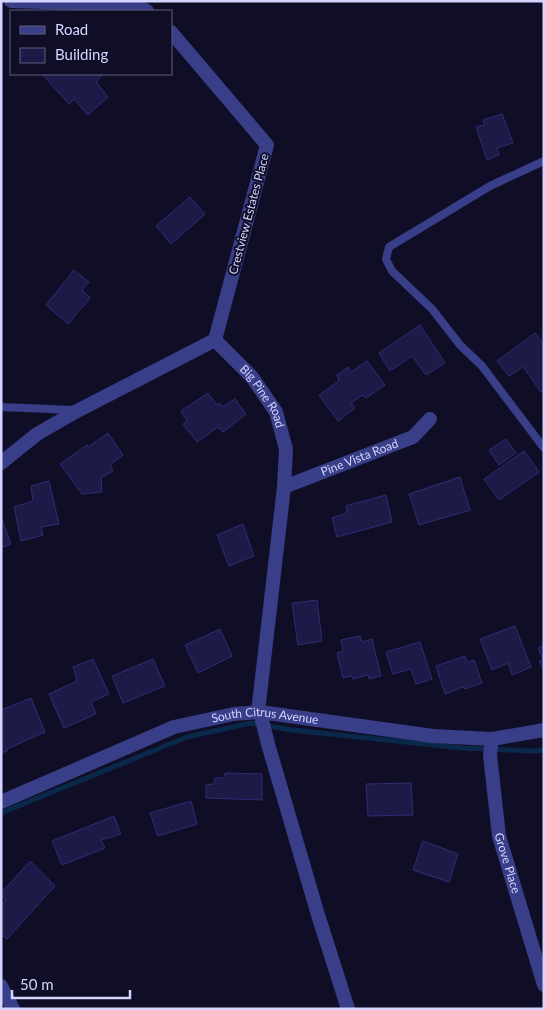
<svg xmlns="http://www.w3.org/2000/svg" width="545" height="1010" viewBox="0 0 545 1010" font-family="Lato,sans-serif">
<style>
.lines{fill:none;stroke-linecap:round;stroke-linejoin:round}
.stream{stroke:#0a284a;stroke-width:5}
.building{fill:#1e1a48;stroke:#312b75}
.service{stroke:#383e87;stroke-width:8}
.minor{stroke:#383e87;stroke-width:14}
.tertiary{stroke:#383e87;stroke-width:14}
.labels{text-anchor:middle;stroke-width:4;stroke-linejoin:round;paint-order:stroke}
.street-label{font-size:12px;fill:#d4d4ff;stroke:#100e27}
</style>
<rect width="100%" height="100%" fill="#100e27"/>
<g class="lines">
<polyline class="stream" points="1,813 187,737 251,723 292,730 462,748 534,751 544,750"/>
</g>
<g class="building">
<polygon points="42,74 103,74 96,82 108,97 88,115 74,99 69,104"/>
<polygon points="502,114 513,143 497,148 499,155 487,160 476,127 485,125 483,120"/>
<polygon points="190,197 205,214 171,244 156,226"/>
<polygon points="74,270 89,282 82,290 90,298 68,324 46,305"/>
<polygon points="420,325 445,363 426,375 412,356 390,371 379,353"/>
<polygon points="535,333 544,345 544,390 541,392 523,367 509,376 497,361"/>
<polygon points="367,361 385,385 366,398 363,395 351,403 355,408 338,421 319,395 339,381 337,375 348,367 351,372"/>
<polygon points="208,393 217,405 219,403 222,407 235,399 246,414 223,432 218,427 197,442 183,424 187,421 181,411"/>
<polygon points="108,433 123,455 110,465 113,471 101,478 102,492 82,494 60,464 87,445 88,447"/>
<polygon points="506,439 516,453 499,465 489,450"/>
<polygon points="524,451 539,472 499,500 484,479"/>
<polygon points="460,477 470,510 419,525 409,494"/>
<polygon points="49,481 59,524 41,527 43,535 21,541 14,507 33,501 31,486"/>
<polygon points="386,495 392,522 337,537 332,518 347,513 346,506"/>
<polygon points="1,517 11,544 1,548"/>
<polygon points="243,524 254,556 229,566 217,535"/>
<polygon points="317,600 322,641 298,645 292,603"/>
<polygon points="515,626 531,667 512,675 508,663 492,670 480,639"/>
<polygon points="220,629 232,656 198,673 185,645"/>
<polygon points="360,636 362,642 372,639 381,676 369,679 368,675 353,679 351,676 343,678 337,653 343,651 341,640"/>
<polygon points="420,642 432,679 416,684 411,669 393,674 386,652"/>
<polygon points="544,645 544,670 539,661 543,659 538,648"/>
<polygon points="465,656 467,662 474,660 482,683 465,689 463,687 445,694 436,666"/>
<polygon points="93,659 109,694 91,702 96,714 64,728 49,694 77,681 73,667"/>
<polygon points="153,659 165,686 123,703 112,676"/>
<polygon points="31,698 45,732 7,749 7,751 1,753 1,710"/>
<polygon points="225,773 262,774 262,800 206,798 206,785 214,784 215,778 224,778"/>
<polygon points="411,783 413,815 368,816 366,784"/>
<polygon points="191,801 197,824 158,836 150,813"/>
<polygon points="114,816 121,834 101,840 105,848 62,865 52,841"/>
<polygon points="423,841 458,854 449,882 413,870"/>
<polygon points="30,861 55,886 7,939 1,934 1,905 6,900 1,896 1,893"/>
</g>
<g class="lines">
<g class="service">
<polyline points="544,161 490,186 389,247 386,259 392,271 432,309 460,345 482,366 544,448"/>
<polyline points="1,407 73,410"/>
</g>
<g class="minor">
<polyline points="11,1 135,5 147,11"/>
<polyline points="171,32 267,145 215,340"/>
<path id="s1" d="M1,463L37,434L77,411L215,340L252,377L276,412L286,449L284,487L258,712"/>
<path id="s2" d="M284,487L413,437L430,419"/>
<polyline points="260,712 268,744 318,915 348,1009"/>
<path id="s3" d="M492,739L490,755L499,836L544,985"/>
<polyline points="1,986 13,1009"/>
</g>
<path class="tertiary" id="s4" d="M1,802L174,727L234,714L260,712L433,736L492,739L544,730"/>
</g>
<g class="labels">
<g class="street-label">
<text transform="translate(249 214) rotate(-75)" y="4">Crestview Estates Place</text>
<text dy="4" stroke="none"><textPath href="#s1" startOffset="322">Big Pine Road</textPath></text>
<text dy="4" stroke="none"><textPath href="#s2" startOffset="81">Pine Vista Road</textPath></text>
<text dy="4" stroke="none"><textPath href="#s4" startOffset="281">South Citrus Avenue</textPath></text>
<text dy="4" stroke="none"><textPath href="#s3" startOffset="126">Grove Place</textPath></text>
</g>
</g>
<rect width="545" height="1010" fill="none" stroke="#d4d4ff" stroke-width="5"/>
<rect x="10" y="10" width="162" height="65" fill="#100e27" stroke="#5e5d7d"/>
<rect x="20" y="26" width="25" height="8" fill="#383e87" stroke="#5e5d7d"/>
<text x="55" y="35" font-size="15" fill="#d4d4ff">Road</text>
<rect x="20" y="48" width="25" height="15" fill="#1e1a48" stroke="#5e5d7d"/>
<text x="55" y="60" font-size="15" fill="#d4d4ff">Building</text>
<path d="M12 990v8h118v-8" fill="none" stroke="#d4d4ff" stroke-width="2.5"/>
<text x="20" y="990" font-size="15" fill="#d4d4ff" stroke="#100e27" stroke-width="4" paint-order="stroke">50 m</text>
</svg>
